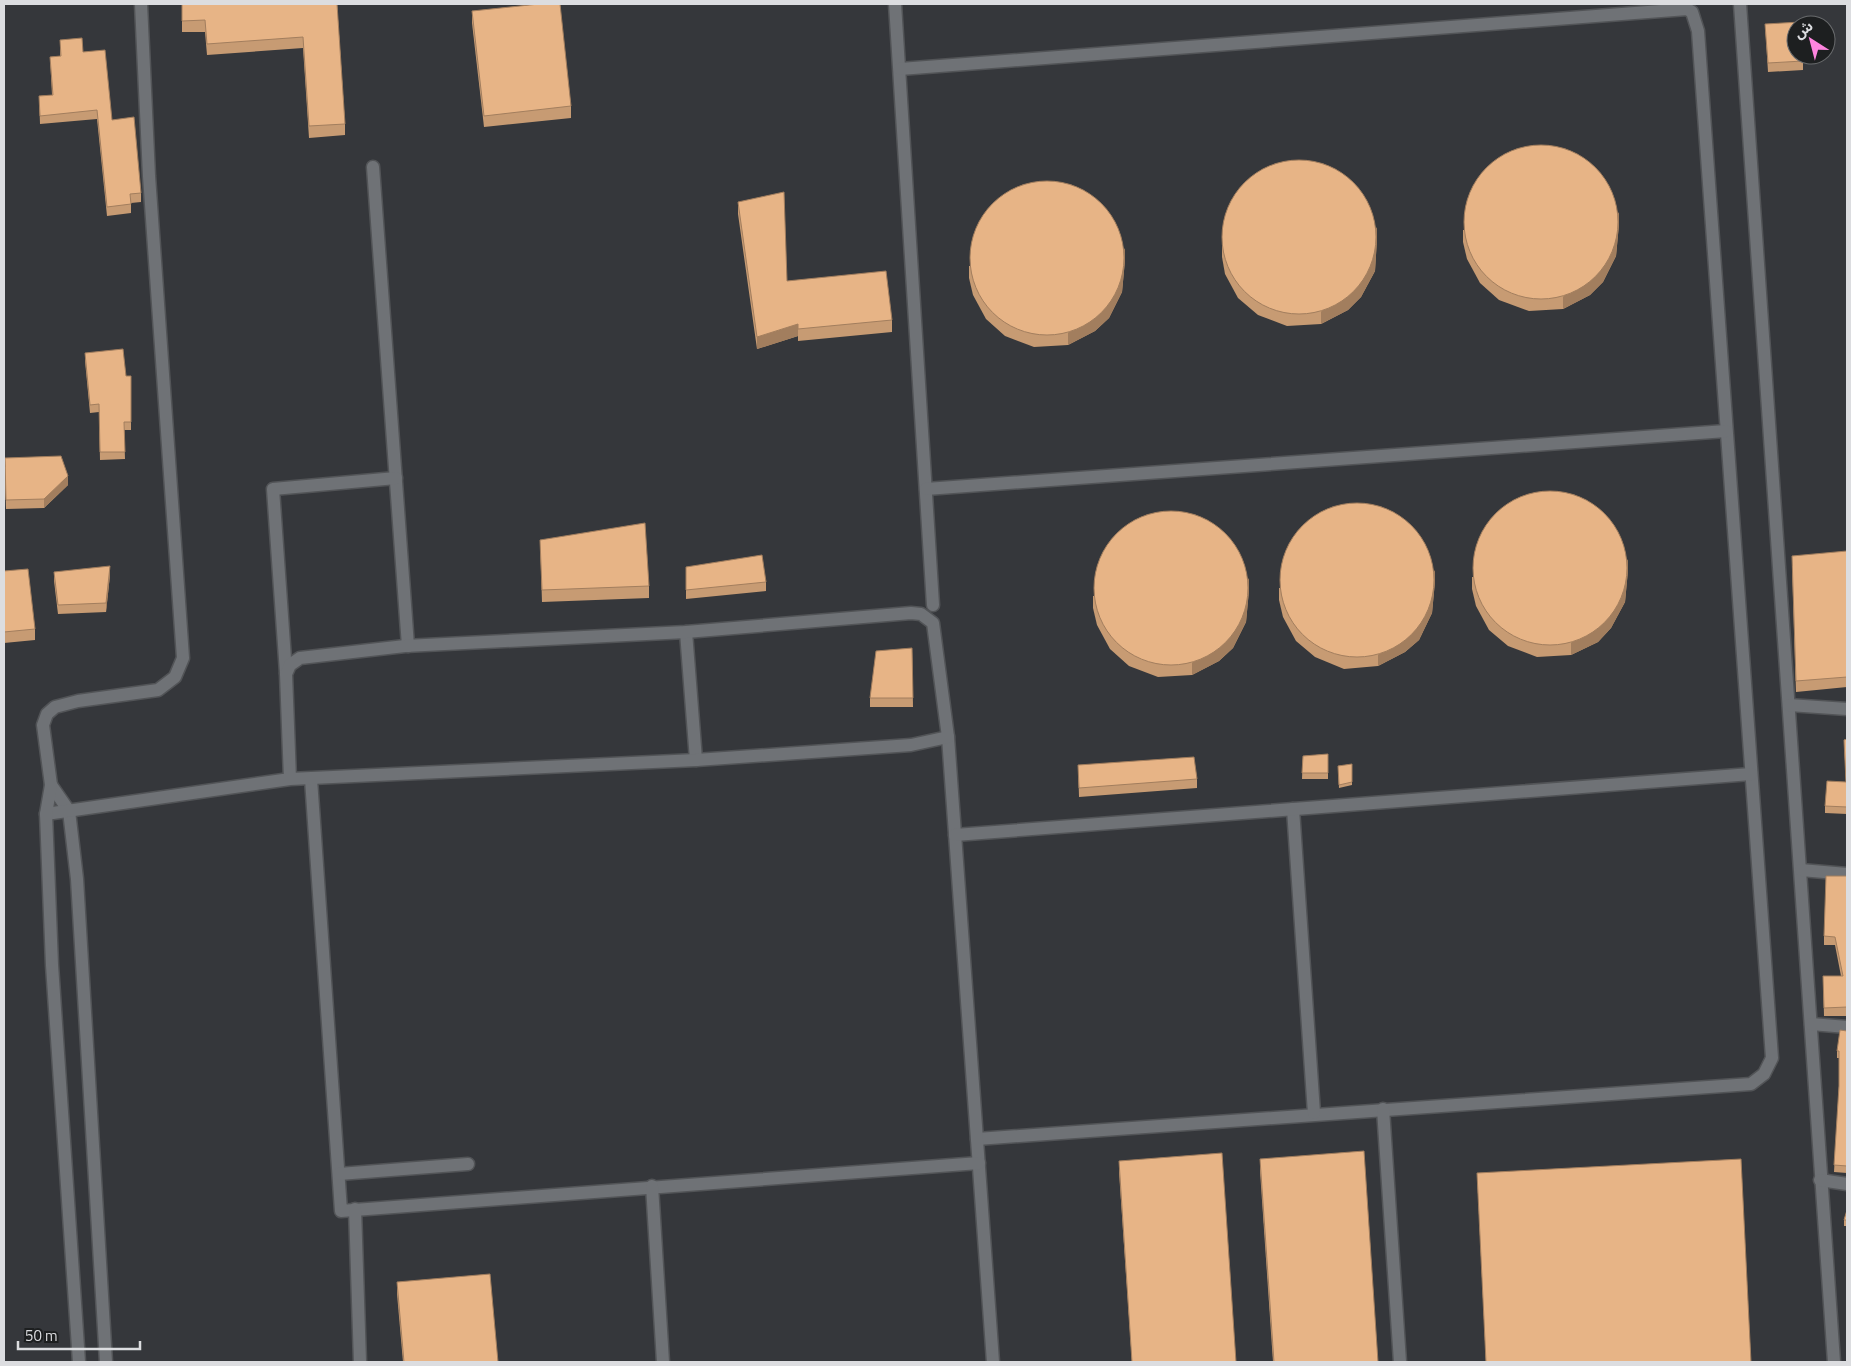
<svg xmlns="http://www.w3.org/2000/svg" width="1851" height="1366" viewBox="0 0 1851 1366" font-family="'Titillium Web','Noto Sans Arabic',sans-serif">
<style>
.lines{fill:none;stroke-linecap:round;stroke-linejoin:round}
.minor-casing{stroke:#525457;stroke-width:15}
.minor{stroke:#6f7276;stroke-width:12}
.wall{fill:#c79b73}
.shaded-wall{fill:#a27e5e}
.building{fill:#e7b486;stroke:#a27e5e}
</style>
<rect width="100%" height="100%" fill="#35373b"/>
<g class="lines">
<g class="minor-casing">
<g id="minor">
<polyline points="895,4 933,605"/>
<polyline points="1740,4 1834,1362"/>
<polyline points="900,69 1687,9 1692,12 1698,31 1772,1058 1764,1074 1751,1084 977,1139"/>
<polyline points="373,167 408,646"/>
<polyline points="926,489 1726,431"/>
<polyline points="686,632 696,760"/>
<polyline points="286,673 273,489 396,478"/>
<polyline points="1789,705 1847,709"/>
<polyline points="948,737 993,1362"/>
<polyline points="311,779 341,1211 979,1163"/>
<polyline points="51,785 69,811 77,879 106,1362"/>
<polyline points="1293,809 1314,1113"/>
<polyline points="46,814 290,779 696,760 911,745 948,737 933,623 921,614 911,613 686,632 405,646 300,658 290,665 286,674 290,779"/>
<polyline points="955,835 1751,774"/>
<polyline points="1801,870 1847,874"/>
<polyline points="1811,1024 1847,1027"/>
<polyline points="1383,1109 1400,1362"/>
<polyline points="339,1174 468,1164"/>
<polyline points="1820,1180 1847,1184"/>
<polyline points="652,1186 663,1362"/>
<polyline points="355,1209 360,1362"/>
<polyline points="79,1362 52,965 46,814 51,785 43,725 47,714 55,707 78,701 158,690 175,677 183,658 149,176 141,4"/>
</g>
</g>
<use href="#minor" class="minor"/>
</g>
<g class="wall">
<polygon points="182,4 337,4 345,124 345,135 309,138 303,48 207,55 205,32 182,32"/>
<polygon points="472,11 571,106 571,118 484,127 472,23"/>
<polygon points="1765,24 1803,55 1803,70 1768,72"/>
<polygon points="60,40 83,52 112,120 141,193 141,202 131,203 131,213 107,216 97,119 40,124 39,96 52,95 50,57 60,56"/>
<polygon points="738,202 787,281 892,320 892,332 798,341 798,336 757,349 738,214"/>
<polygon points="1619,224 1616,256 1603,282 1590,295 1563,309 1529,311 1499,300 1480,283 1467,259 1463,242 1463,230"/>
<polygon points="1377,239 1375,271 1361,297 1348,310 1321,324 1287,326 1258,315 1238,298 1225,274 1222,257 1222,245"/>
<polygon points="1125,260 1122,292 1109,318 1095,331 1068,345 1034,347 1005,336 986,319 973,295 969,278 969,266"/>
<polygon points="85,353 126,376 131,376 131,430 124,430 125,459 100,460 99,412 90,413 85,361"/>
<polygon points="5,467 68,485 44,508 6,509"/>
<polygon points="540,540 649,586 649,598 542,602"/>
<polygon points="1847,551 1847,687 1796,692 1792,566"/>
<polygon points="686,567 766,582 766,591 686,599"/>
<polygon points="1628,570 1625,602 1611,628 1598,642 1571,655 1537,657 1508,646 1489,630 1476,606 1472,589 1472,577"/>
<polygon points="4,571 35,629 35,640 4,643"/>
<polygon points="54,572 110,575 106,612 58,614 54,581"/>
<polygon points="1435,581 1432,613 1419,640 1405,652 1378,666 1344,669 1315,657 1296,641 1283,617 1279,600 1279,588"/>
<polygon points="1249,590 1246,622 1233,648 1219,661 1192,675 1158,677 1129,666 1110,649 1097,625 1093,608 1093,596"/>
<polygon points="912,648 913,707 870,707 870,698"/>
<polygon points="1847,739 1847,814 1825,813 1825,806 1846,782 1844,740"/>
<polygon points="1328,754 1328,779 1302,779 1303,756"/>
<polygon points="1352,764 1352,785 1339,788 1338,766"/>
<polygon points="1078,765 1197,779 1197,788 1079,797"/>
<polygon points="1847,876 1847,1016 1824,1016 1823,976 1841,976 1835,945 1824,945 1824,936"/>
<polygon points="1847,1031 1847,1173 1834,1172 1839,1086 1839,1058 1837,1058 1837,1051"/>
<polygon points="1260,1159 1378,1362 1273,1362 1260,1171"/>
<polygon points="1119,1161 1236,1362 1132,1362 1119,1172"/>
<polygon points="1477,1173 1751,1362 1486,1362"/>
<polygon points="1847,1210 1847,1226 1844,1226 1844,1220"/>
<polygon points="397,1282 498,1362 403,1362 397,1294"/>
</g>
<g class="shaded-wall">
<polygon points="1619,212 1619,224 1616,256 1603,282 1590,295 1563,309 1563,297"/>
<polygon points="1377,227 1377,239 1375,271 1361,297 1348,310 1321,324 1321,312"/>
<polygon points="1125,248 1125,260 1122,292 1109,318 1095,331 1068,345 1068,333"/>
<polygon points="798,324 798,336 757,349 757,337"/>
<polygon points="68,476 68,485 44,508 44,499"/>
<polygon points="1628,559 1628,570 1625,602 1611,628 1598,642 1571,655 1571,643"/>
<polygon points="110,566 110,575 106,612 106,603"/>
<polygon points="1435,570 1435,581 1432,613 1419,640 1405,652 1378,666 1378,655"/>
<polygon points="1249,578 1249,590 1246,622 1233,648 1219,661 1192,675 1192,663"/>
</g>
<g class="building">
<polygon points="182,4 337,4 345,124 309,126 303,37 207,44 205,20 182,21"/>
<polygon points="539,4 560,4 571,106 484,116 472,11"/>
<polygon points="1801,22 1801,25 1796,25 1796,55 1803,55 1803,61 1768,63 1765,24"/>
<polygon points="82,38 83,52 105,50 112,120 134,117 141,193 130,194 131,204 107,207 97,110 40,116 39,96 53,95 50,57 61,56 60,40"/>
<circle cx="1541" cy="222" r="77"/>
<circle cx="1299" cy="237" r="77"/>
<circle cx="1047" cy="258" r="77"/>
<polygon points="784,192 787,281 886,271 892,320 798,329 798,324 757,337 738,202"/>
<polygon points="123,349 126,376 131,376 131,422 124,422 125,452 100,452 99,404 90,405 85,353"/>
<polygon points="61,456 68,476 44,499 6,500 5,458"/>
<circle cx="1550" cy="568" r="77"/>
<circle cx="1357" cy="580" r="77"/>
<circle cx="1171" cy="588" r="77"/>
<polygon points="645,523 649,586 542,590 540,540"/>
<polygon points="1847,551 1847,677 1796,681 1792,556"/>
<polygon points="762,555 766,582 686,590 686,567"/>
<polygon points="110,566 106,603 58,605 54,572"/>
<polygon points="28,569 35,629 4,632 4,571"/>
<polygon points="912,648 913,698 870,698 876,651"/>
<polygon points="1847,739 1847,807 1825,806 1827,781 1846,782 1844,740"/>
<polygon points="1328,754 1328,773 1302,773 1303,756"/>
<polygon points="1194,757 1197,779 1079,788 1078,765"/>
<polygon points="1352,764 1352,782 1339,785 1338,766"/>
<polygon points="1826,876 1847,876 1847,1007 1824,1008 1823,976 1843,976 1835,937 1824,936"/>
<polygon points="1840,1030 1847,1031 1847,1166 1834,1165 1839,1086 1839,1051 1837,1051"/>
<polygon points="1364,1151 1378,1362 1274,1362 1260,1159"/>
<polygon points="1222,1153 1236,1362 1132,1362 1119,1161"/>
<polygon points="1741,1159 1751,1362 1486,1362 1477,1173"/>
<polygon points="1847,1210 1847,1220 1844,1220"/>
<polygon points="490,1274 498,1362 404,1362 397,1282"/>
</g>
<rect width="1851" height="1366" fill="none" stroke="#dcdde0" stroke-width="10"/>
<g transform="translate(1811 40) rotate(324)"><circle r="24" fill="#1d1f20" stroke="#696b6d"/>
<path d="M0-4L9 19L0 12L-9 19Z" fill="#fe85df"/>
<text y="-8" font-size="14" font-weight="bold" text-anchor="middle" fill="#dcdde0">ش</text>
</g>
<path d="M18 1341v8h122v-8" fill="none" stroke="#dcdde0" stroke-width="2.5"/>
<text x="25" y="1341" font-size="15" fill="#dcdde0" stroke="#1d1f20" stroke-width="4" paint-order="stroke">50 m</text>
</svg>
